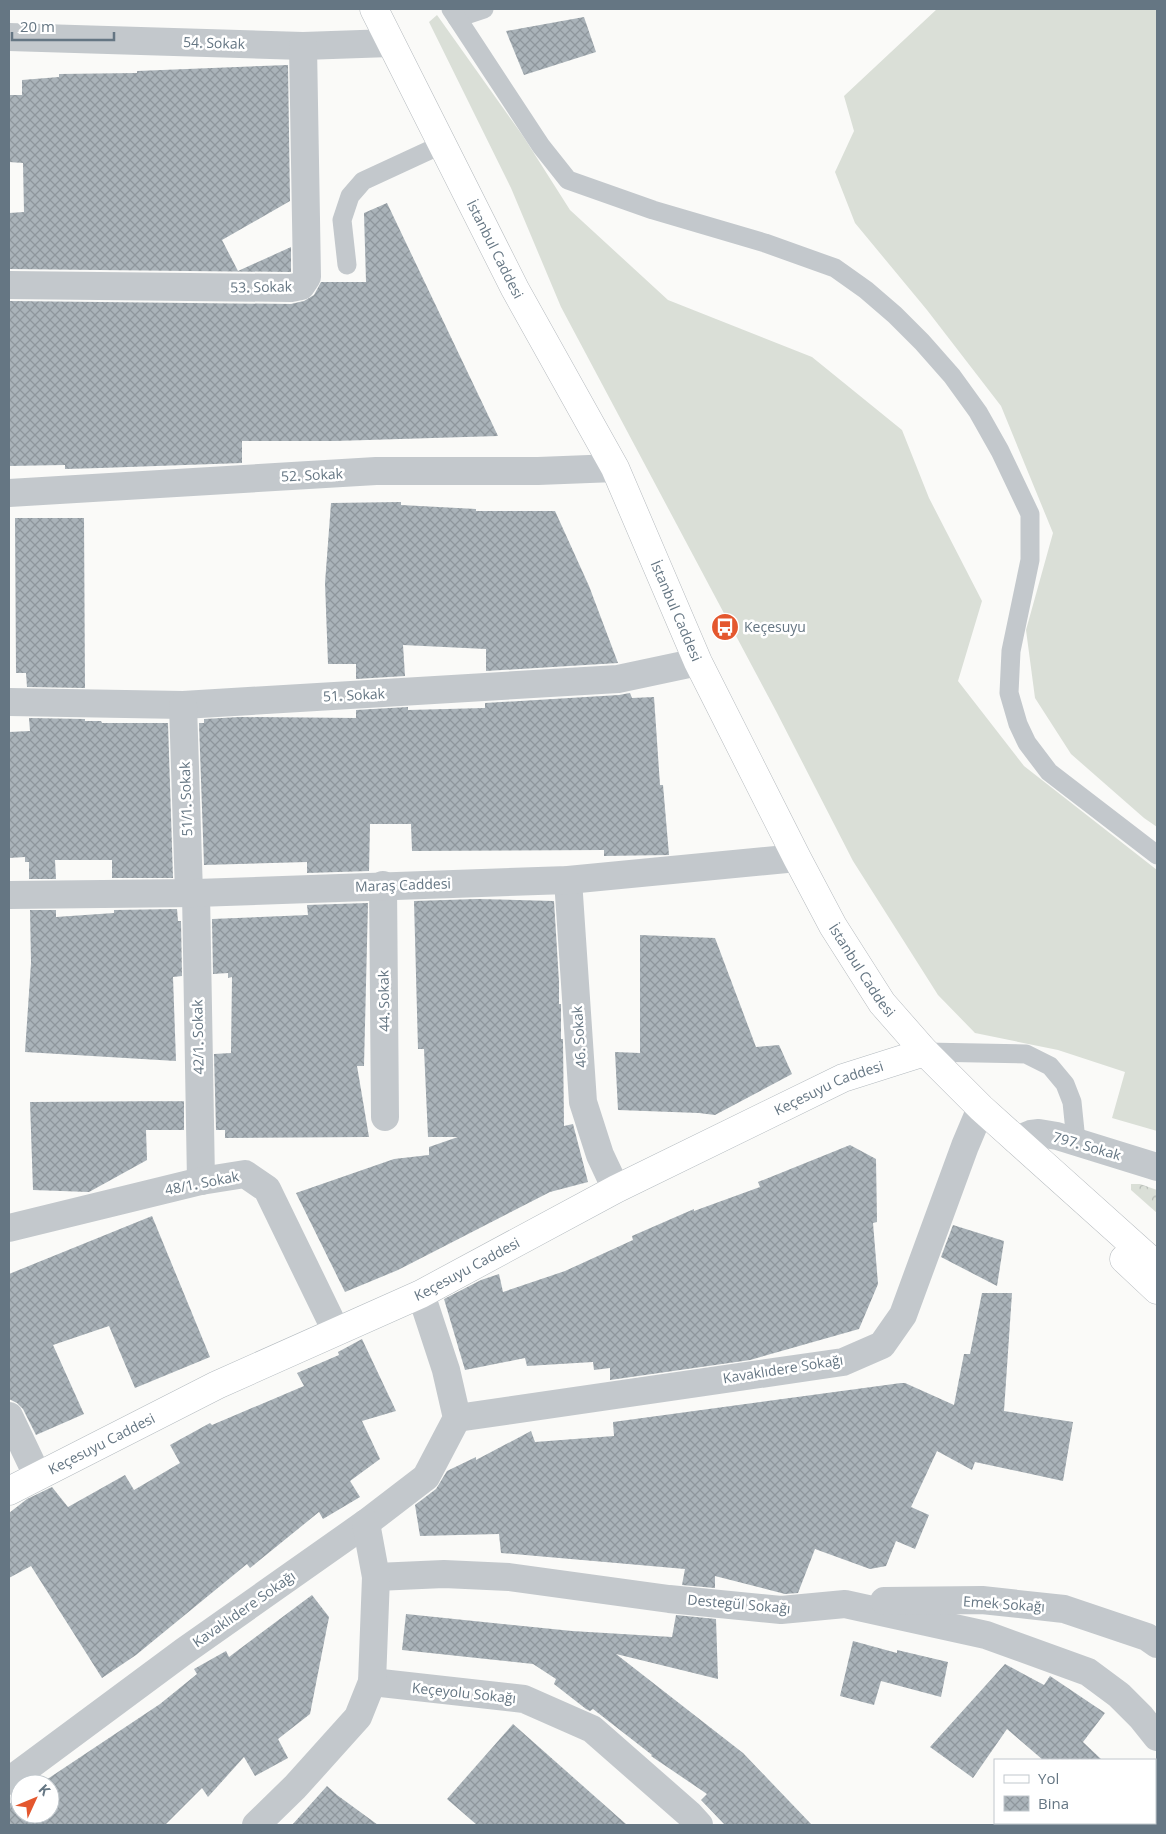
<svg xmlns="http://www.w3.org/2000/svg" width="1166" height="1834" viewBox="0 0 1166 1834" font-family="'Open Sans',sans-serif">
<style>
.grass{fill:#dadfd7}
.park{fill:url(#park-crowns)}
.building{fill:url(#building-cross-hatch)}
.lines{fill:none;stroke-linecap:round;stroke-linejoin:round}
.secondary-casing{stroke:#b3babf;stroke-width:29}
.primary-casing{stroke:#b5babe;stroke-width:29}
.lane{stroke:#c3c8cc;stroke-width:19}
.street{stroke:#c3c8cc;stroke-width:28}
.secondary{stroke:#fff;stroke-width:28}
.primary{stroke:#fff;stroke-width:28}
.labels{text-anchor:middle;stroke-width:5;stroke-linejoin:round;paint-order:stroke}
.street-label{font-size:14px;fill:#657683;stroke:#fff}
.poi-label{font-size:14px;fill:#657683;stroke:#fff;text-anchor:start}
</style>
<defs>
<pattern id="park-crowns" width="20" height="18" patternUnits="userSpaceOnUse" patternTransform="scale(1.25)"><rect width="20" height="18" fill="#dadfd7"/><path d="M2 6a3 3 0 1 1 6 0M12 15a3 3 0 1 1 6 0" fill="none" stroke="#b4b9b4"/></pattern>
<pattern id="building-cross-hatch" width="8" height="8" patternUnits="userSpaceOnUse" patternTransform="scale(1.25)"><rect width="8" height="8" fill="#aab3b9"/><path d="M0 0l8 8M0 8l8-8" fill="none" stroke="#8e969c"/></pattern>
</defs>
<rect width="100%" height="100%" fill="#fafaf8"/>
<g class="grass">
<polygon points="937,9 1157,9 1157,827 1144,818 1071,754 1035,698 1026,630 1053,533 1001,406 927,310 855,223 835,172 854,131 844,96"/>
<polygon points="437,15 523,136 570,210 668,300 812,357 902,430 929,498 982,601 958,681 1024,766 1157,870 1157,1131 1112,1118 1125,1072 1058,1050 975,1033 938,995 853,861 776,711 561,307 511,188 429,22"/>
</g>
<polygon class="park" points="1131,1184 1140,1184 1157,1190 1157,1213 1131,1190"/>
<g class="building">
<polygon points="584,17 596,52 524,75 506,31"/>
<polygon points="288,65 290,201 222,240 238,271 291,247 291,272 9,269 9,213 24,212 23,163 9,162 9,95 22,95 22,80 59,77 59,74 137,73 137,71"/>
<polygon points="387,203 498,436 335,441 242,441 242,463 100,468 65,469 65,465 9,466 9,301 291,304 304,301 314,295 321,282 366,282 364,213"/>
<polygon points="401,502 401,505 476,509 476,511 555,511 589,586 618,663 486,671 486,649 403,645 405,676 356,679 356,664 328,664 325,583 331,503"/>
<polygon points="15,518 84,518 85,688 27,687 26,673 16,673"/>
<polygon points="630,693 632,698 654,697 660,785 663,785 669,855 604,856 604,850 412,851 411,824 370,824 369,871 307,873 307,862 204,865 199,723 204,723 204,719 240,717 356,718 356,710 408,707 408,710 485,708 485,703 619,695"/>
<polygon points="29,718 85,719 85,721 101,721 102,723 168,723 173,878 112,878 112,860 55,860 56,879 29,879 29,862 25,862 25,857 9,858 9,732 30,731"/>
<polygon points="477,899 554,901 559,982 559,1004 561,1004 561,1039 563,1039 563,1042 564,1126 573,1124 588,1182 550,1192 398,1270 345,1292 296,1193 394,1159 429,1155 429,1147 458,1137 428,1137 424,1049 418,1049 414,901"/>
<polygon points="368,903 364,1066 357,1066 369,1137 225,1138 225,1130 216,1130 214,1054 231,1053 232,977 228,978 228,973 213,974 212,919 308,915 307,905"/>
<polygon points="177,909 178,921 181,921 182,976 173,977 176,1061 25,1052 31,963 30,910 56,910 56,917 114,913 114,910"/>
<polygon points="640,935 715,938 756,1047 779,1045 792,1074 715,1115 699,1113 618,1110 615,1052 640,1053"/>
<polygon points="184,1096 184,1130 146,1130 147,1160 89,1192 33,1190 30,1102 184,1101"/>
<polygon points="850,1145 876,1159 877,1222 873,1223 878,1284 859,1329 750,1360 610,1380 610,1368 594,1370 593,1362 527,1366 525,1358 465,1370 444,1299 481,1280 499,1274 503,1292 565,1271 633,1240 632,1236 694,1209 694,1211 760,1187 758,1182"/>
<polygon points="152,1216 210,1357 135,1388 109,1326 53,1345 84,1414 36,1435 23,1409 17,1403 9,1399 9,1274"/>
<polygon points="953,1225 1004,1241 997,1286 941,1257"/>
<polygon points="982,1293 1012,1293 1004,1411 1073,1422 1063,1481 975,1462 972,1470 937,1451 911,1507 929,1515 915,1549 896,1541 886,1566 870,1569 815,1549 798,1593 785,1594 715,1576 715,1588 682,1585 685,1569 501,1553 499,1534 420,1536 415,1505 436,1489 447,1471 476,1457 476,1460 531,1431 535,1442 614,1436 613,1422 901,1383 905,1383 954,1405 964,1354 970,1354"/>
<polygon points="362,1339 396,1411 362,1421 380,1459 350,1481 360,1497 323,1519 319,1512 250,1568 247,1564 136,1655 102,1678 31,1566 9,1578 9,1513 27,1499 52,1487 68,1507 125,1475 134,1490 180,1463 170,1445 210,1423 212,1425 304,1386 297,1373 339,1355 338,1352"/>
<polygon points="312,1595 329,1617 310,1714 278,1739 288,1758 255,1776 244,1757 208,1797 202,1788 165,1825 9,1825 9,1804 20,1797 20,1814 50,1814 50,1784 40,1784 160,1704 197,1674 194,1669 226,1651 229,1657"/>
<polygon points="406,1614 572,1631 672,1637 676,1615 716,1619 718,1679 616,1654 743,1753 812,1825 725,1825 701,1800 707,1794 651,1756 652,1755 593,1709 590,1711 586,1709 554,1684 556,1679 533,1664 402,1650"/>
<polygon points="853,1641 897,1653 897,1650 948,1662 941,1697 881,1681 874,1705 840,1696"/>
<polygon points="1005,1664 1044,1685 1050,1676 1105,1713 1083,1742 1102,1760 1043,1760 1007,1729 973,1778 930,1747"/>
<polygon points="513,1724 627,1825 477,1825 447,1799"/>
<polygon points="327,1786 337,1795 378,1825 292,1825"/>
</g>
<g class="lines">
<g class="secondary-casing">
<g id="secondary">
<path id="s1" d="M9,1491L217,1385L421,1294L616,1189L843,1078L925,1052"/>
</g>
</g>
<g class="primary-casing">
<g id="primary">
<path id="s2" d="M374,9L515,289L615,468L698,662L797,858L833,926L882,1003L925,1052L981,1108L1157,1266"/>
<polyline points="1124,1259 1157,1290"/>
</g>
</g>
<g class="lane">
<polyline points="451,9 457,18 484,9"/>
<polyline points="457,18 541,146 568,180 653,210 765,243 835,268 866,290 895,315 922,342 952,376 978,412 1000,451 1030,514 1030,560 1011,651 1009,693 1018,724 1027,743 1049,772 1157,855"/>
<polyline points="347,265 342,220 350,196 363,181 443,144"/>
<polyline points="925,1052 1026,1054 1050,1066 1065,1084 1072,1102 1076,1141"/>
</g>
<g class="street">
<polyline points="9,37 303,46 390,43"/>
<polyline points="9,285 291,288 301,286 307,277 303,46"/>
<polyline points="9,493 376,471 538,471 615,468"/>
<polyline points="9,702 183,705 618,679 698,662"/>
<polyline points="183,705 189,893"/>
<polyline points="568,880 583,1102 600,1155 616,1189"/>
<polyline points="383,885 385,1117"/>
<polyline points="196,893 201,1181"/>
<polyline points="9,895 196,893 568,880 797,858"/>
<polyline points="1016,1140 1031,1134 1039,1133 1057,1136 1157,1167"/>
<polyline points="9,1228 201,1181 245,1174 267,1189 336,1331"/>
<polyline points="9,1416 37,1475"/>
<polyline points="457,1418 843,1362 882,1345 903,1315 965,1146 981,1108"/>
<polyline points="376,1577 444,1574 509,1577 669,1599 781,1610 845,1604 986,1635 1088,1672 1119,1695 1141,1717 1157,1737"/>
<polyline points="884,1601 982,1600 1064,1609 1147,1637 1157,1644"/>
<polyline points="372,1682 524,1699 592,1729 689,1814 699,1825"/>
<polyline points="9,1781 183,1652 366,1523 426,1477 457,1418 446,1370 421,1294"/>
<polyline points="256,1825 295,1787 358,1717 372,1682 376,1577 366,1523"/>
</g>
<use href="#secondary" class="secondary"/>
<use href="#primary" class="primary"/>
</g>
<defs>
<g id="bus-disc" transform="scale(1.4375)"><circle r="9.5" fill="#e4572e" stroke="#fff"/><path d="M-5-6H5V4H4V6H2V4H-2V6H-4V4H-5ZM-3.5-4V0h7V-4ZM-3.5 1.2v1.5H-2V1.2ZM2 1.2v1.5H3.5V1.2Z" fill="#fff"/></g>
</defs>
<g fill-rule="evenodd">
<use href="#bus-disc" x="725" y="627"/>
</g>
<g class="labels">
<g class="street-label">
<text transform="translate(214 43) rotate(2)" y="5">54. Sokak</text>
<text dy="5" stroke="none"><textPath href="#s2" startOffset="269">İstanbul Caddesi</textPath></text>
<text transform="translate(261 287) rotate(-1)" y="5">53. Sokak</text>
<text transform="translate(312 475) rotate(-3)" y="5">52. Sokak</text>
<text dy="5" stroke="none"><textPath href="#s2" startOffset="674">İstanbul Caddesi</textPath></text>
<text transform="translate(354 695) rotate(-3)" y="5">51. Sokak</text>
<text transform="translate(186 799) rotate(-92)" y="5">51/1. Sokak</text>
<text transform="translate(403 885) rotate(-2)" y="5">Maraş Caddesi</text>
<text dy="5" stroke="none"><textPath href="#s2" startOffset="1079">İstanbul Caddesi</textPath></text>
<text transform="translate(384 1001) rotate(-91)" y="5">44. Sokak</text>
<text transform="translate(198 1037) rotate(-91)" y="5">42/1. Sokak</text>
<text transform="translate(579 1037) rotate(-94)" y="5">46. Sokak</text>
<text dy="5" stroke="none"><textPath href="#s1" startOffset="914">Keçesuyu Caddesi</textPath></text>
<text transform="translate(1087 1146) rotate(16)" y="5">797. Sokak</text>
<text transform="translate(202 1183) rotate(-11)" y="5">48/1. Sokak</text>
<text dy="5" stroke="none"><textPath href="#s1" startOffset="509">Keçesuyu Caddesi</textPath></text>
<text transform="translate(783 1369) rotate(-9)" y="5">Kavaklıdere Sokağı</text>
<text dy="5" stroke="none"><textPath href="#s1" startOffset="104">Keçesuyu Caddesi</textPath></text>
<text transform="translate(739 1604) rotate(5)" y="5">Destegül Sokağı</text>
<text transform="translate(1004 1604) rotate(4)" y="5">Emek Sokağı</text>
<text transform="translate(244 1609) rotate(-35)" y="5">Kavaklıdere Sokağı</text>
<text transform="translate(464 1693) rotate(6)" y="5">Keçeyolu Sokağı</text>
</g>
<g class="poi-label">
<text x="744" y="632">Keçesuyu</text>
</g>
</g>
<rect width="1166" height="1834" fill="none" stroke="#657683" stroke-width="20"/>
<rect x="994" y="1759" width="162" height="65" fill="#ffffff" stroke="#c1c8cd"/>
<rect x="1004" y="1775" width="25" height="8" fill="#ffffff" stroke="#c1c8cd"/>
<text x="1038" y="1784" font-size="15" fill="#657683">Yol</text>
<rect x="1004" y="1796" width="25" height="15" fill="url(#building-cross-hatch)" stroke="#c1c8cd"/>
<text x="1038" y="1809" font-size="15" fill="#657683">Bina</text>
<g transform="translate(35 1799) rotate(46)"><circle r="24" fill="#ffffff" stroke="#c1c8cd"/>
<path d="M0-4L9 19L0 12L-9 19Z" fill="#e4572e"/>
<text y="-8" font-size="14" font-weight="bold" text-anchor="middle" fill="#657683">K</text>
</g>
<path d="M12 32v8h102v-8" fill="none" stroke="#657683" stroke-width="2.5"/>
<text x="20" y="32" font-size="15" fill="#657683" stroke="#ffffff" stroke-width="4" paint-order="stroke">20 m</text>
</svg>
